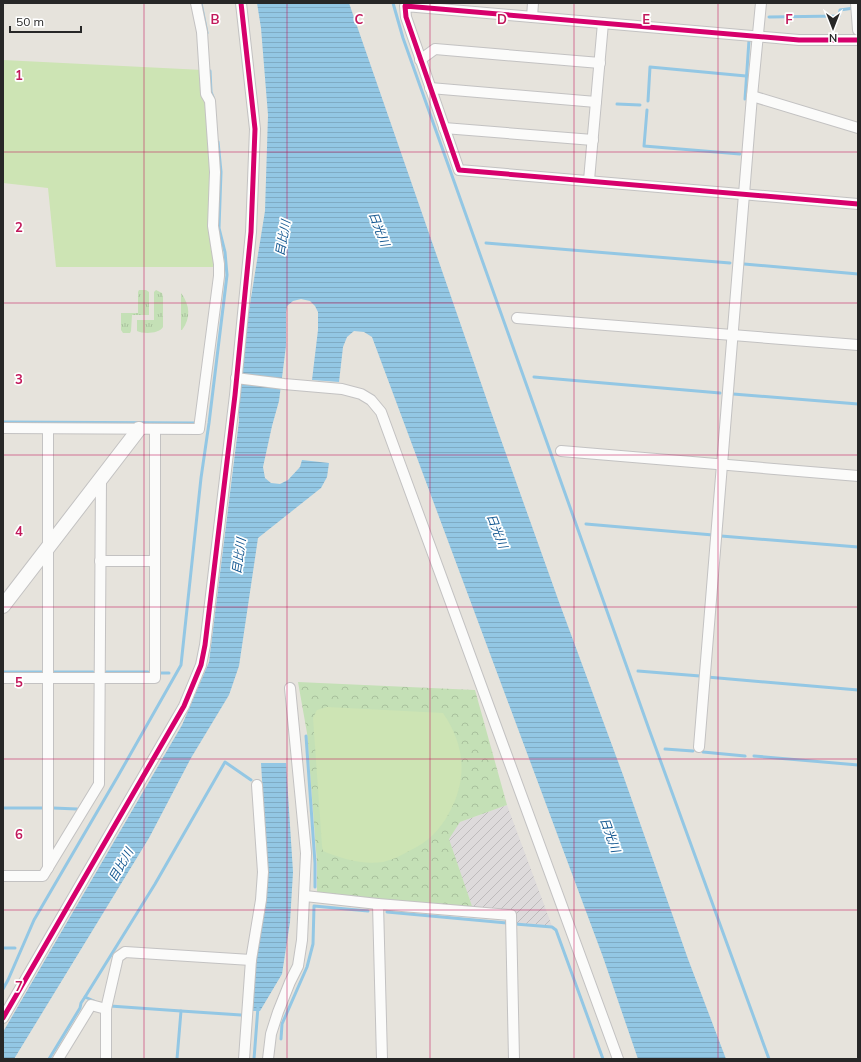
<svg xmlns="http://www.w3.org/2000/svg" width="861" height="1062" viewBox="0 0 861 1062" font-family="Mulish,'Noto Sans JP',sans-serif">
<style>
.industrial{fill:url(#industrial-furrows)}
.grass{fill:url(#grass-tufts)}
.forest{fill:url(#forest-crowns)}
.pitch{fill:#cde4b4}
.water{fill:url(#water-rules)}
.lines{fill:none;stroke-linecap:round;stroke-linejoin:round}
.stream{stroke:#93c7e4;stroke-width:3}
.street-casing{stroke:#c3c2c2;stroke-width:12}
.secondary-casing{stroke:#c3c2c2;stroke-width:16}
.street{stroke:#fbfbfa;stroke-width:10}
.secondary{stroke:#fbfbfa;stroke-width:14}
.cycleway-casing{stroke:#fff;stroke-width:8}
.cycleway{stroke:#d6006c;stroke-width:5}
.grid{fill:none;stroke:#c2185b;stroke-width:1;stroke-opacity:0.55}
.labels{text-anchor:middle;stroke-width:3.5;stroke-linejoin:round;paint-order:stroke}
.water-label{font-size:12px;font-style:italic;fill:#135790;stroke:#fff}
.grid-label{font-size:13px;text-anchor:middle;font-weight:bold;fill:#c2185b;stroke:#fff;stroke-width:3.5;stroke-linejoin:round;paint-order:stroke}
</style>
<defs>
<pattern id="industrial-furrows" width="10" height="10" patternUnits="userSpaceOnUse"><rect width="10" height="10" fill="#dddadb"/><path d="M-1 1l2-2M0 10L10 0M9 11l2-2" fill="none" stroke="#bebbbc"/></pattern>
<pattern id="grass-tufts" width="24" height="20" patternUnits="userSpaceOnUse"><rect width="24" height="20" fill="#c4e0b6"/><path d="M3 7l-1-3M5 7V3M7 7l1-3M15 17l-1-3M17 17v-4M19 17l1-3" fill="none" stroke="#a8c09c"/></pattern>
<pattern id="forest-crowns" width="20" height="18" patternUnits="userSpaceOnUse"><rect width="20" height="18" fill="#c4e0b6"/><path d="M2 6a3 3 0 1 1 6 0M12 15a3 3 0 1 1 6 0" fill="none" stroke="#a8c09c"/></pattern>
<pattern id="water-rules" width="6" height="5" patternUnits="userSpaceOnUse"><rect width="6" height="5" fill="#93c7e4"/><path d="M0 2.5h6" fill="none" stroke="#7fabc4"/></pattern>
</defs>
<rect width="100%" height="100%" fill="#e6e3dc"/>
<polygon class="industrial" points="507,805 552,926 514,923 514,912 473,909 448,839 460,822"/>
<g class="grass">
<polygon points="139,290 146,290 149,292 149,315 132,315 131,331 130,333 123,333 121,330 121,313 138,313 138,292"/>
<path d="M156,290L162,293L163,297V327C159,334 143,334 137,331V320H154V292Z"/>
<path d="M181,293C190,305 191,318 182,330H181Z"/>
</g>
<polygon class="forest" points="298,682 475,690 507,805 460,822 449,839 473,909 384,902 383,899 317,892 317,863 307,733"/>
<g class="pitch">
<polygon points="3,60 203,70 217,267 56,267 48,188 3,183"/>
<path d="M327,707L443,713C465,745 468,779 449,813C440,830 428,842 411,850C402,855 392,860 383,862C362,865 342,859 323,851L322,846L313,718L317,710Z"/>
</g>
<g class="water">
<polygon points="257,3 349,3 490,409 559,602 623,775 688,959 726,1059 638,1059 603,957 372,337 364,332 354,331 347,337 343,347 339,382 312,380 318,330 318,312 315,306 310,301 301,299 293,301 287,306 286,312 286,346 279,401 272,426 263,467 265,478 271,483 280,484 288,480 300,467 302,460 329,463 327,477 321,488 258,538 239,666 229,695 191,758 149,838 14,1059 3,1059 3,1032 182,725 209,662 239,421 238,394 246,329 265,211 268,115 261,28"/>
<polygon points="261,763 286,763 293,872 290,922 282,974 260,1011 253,1011 255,962 264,914 266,869 265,830"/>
</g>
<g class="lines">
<g class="stream">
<polyline points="201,3 207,33"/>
<polyline points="393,3 403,38 650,732 769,1059"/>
<polyline points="769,17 839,16 840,10 854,8"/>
<polyline points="210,71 211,92 213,97"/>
<polyline points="745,99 749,40"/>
<polyline points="648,101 650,67 746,76"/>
<polyline points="617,104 640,105"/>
<polyline points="647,110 644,146 740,154"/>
<polyline points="486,243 730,263"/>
<polyline points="744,264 858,274"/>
<polyline points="534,377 720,393"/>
<polyline points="733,394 858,404"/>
<polyline points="3,422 195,423"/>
<polyline points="586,524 713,535"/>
<polyline points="721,536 858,547"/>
<polyline points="638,671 700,676"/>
<polyline points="4,672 42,672"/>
<polyline points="54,672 93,672"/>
<polyline points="106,672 148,672"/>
<polyline points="161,673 169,673"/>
<polyline points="707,677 858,690"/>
<polyline points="306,736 315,863 315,887"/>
<polyline points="665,749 693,751"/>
<polyline points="703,752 745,756"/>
<polyline points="754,756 858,765"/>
<polyline points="3,808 42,808"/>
<polyline points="53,808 77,809"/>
<polyline points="387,912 507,923"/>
<polyline points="515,924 552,927 556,930 603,1059"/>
<polyline points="3,948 15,948"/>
<polyline points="3,989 8,980 34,920 118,776 181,665 201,478 209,423 227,275 225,252 219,228 221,172 218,142"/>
<polyline points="85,997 94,1001"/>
<polyline points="110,1006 181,1011 177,1059"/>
<polyline points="181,1011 241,1015"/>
<polyline points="281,1039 282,1024 307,967 313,944 314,906 368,911"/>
<polyline points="49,1059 80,1008 81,1003 85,997 155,884 225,762 251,780"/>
<polyline points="254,1059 258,1007"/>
</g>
<g class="street-casing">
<g id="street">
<polyline points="856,3 858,30"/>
<polyline points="532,17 533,3"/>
<polyline points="858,40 799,40 405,6 406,17 459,170 858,204"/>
<polyline points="420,60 435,49 600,63"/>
<polyline points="430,88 596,102"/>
<polyline points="752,96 858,128"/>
<polyline points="444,128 593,140"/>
<polyline points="589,180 603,23"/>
<polyline points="517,318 858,345"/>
<polyline points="236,378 284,384 342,389 361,394 371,400 381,412 618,1059"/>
<polyline points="3,428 199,429 219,276 219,264 213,226 215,172 210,101 206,94 202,32 196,3"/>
<polyline points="561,451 858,476"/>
<polyline points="100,561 155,561"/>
<polyline points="3,678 155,678 155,429"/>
<polyline points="699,747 752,96 761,3"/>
<polyline points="48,868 48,429"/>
<polyline points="3,876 43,876 99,784 101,479"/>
<polyline points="305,896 378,904 511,915 514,1059"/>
<polyline points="378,904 382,1059"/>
<polyline points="3,1018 184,706 201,665 205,645 235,395 251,232 255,129 241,3"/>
<polyline points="58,1059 91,1005 106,1009"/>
<polyline points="106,1059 106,1009 118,957 125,952 251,960"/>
<polyline points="244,1059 251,960 261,900 263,872 257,785"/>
<polyline points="268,1059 271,1034 278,1012 290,982 298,966 302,940 306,853 290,688"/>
</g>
</g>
<g class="secondary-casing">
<polyline id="secondary" points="3,606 139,429"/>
</g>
<use href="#street" class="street"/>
<use href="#secondary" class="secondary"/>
<g class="cycleway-casing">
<g id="cycleway">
<polyline points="858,40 799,40 405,6 406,17 459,170 858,204"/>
<polyline points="3,1018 184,706 201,665 205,645 235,395 251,232 255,129 241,3"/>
</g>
</g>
<use href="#cycleway" class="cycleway"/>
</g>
<path class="grid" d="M144,3V1059M287,3V1059M430,3V1059M574,3V1059M718,3V1059M3,152H858M3,303H858M3,455H858M3,607H858M3,759H858M3,910H858"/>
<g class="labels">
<g class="water-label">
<text transform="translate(379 229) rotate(69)" y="4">日光川</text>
<text transform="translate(283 238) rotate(-80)" y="4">目比川</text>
<text transform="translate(497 531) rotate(69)" y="4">日光川</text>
<text transform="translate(239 556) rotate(-82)" y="4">目比川</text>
<text transform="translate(610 835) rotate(70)" y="4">日光川</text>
<text transform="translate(121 865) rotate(-60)" y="4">目比川</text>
</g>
</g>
<g class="grid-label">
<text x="215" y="24">B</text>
<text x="359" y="24">C</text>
<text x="502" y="24">D</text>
<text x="646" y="24">E</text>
<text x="789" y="24">F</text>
<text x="19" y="80">1</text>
<text x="19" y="232">2</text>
<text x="19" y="384">3</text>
<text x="19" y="536">4</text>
<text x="19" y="687">5</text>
<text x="19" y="839">6</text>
<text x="19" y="991">7</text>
</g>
<rect width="861" height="1062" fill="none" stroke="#272727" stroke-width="8"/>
<g transform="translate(833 28) rotate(180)" stroke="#ffffff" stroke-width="3" paint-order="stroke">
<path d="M0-3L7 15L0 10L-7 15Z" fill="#272727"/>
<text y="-6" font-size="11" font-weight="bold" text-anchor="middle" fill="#272727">N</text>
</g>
<path d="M10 26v6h71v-6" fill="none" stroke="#272727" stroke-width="2"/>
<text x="16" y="26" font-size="12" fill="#272727" stroke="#ffffff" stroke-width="3" paint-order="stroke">50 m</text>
</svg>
